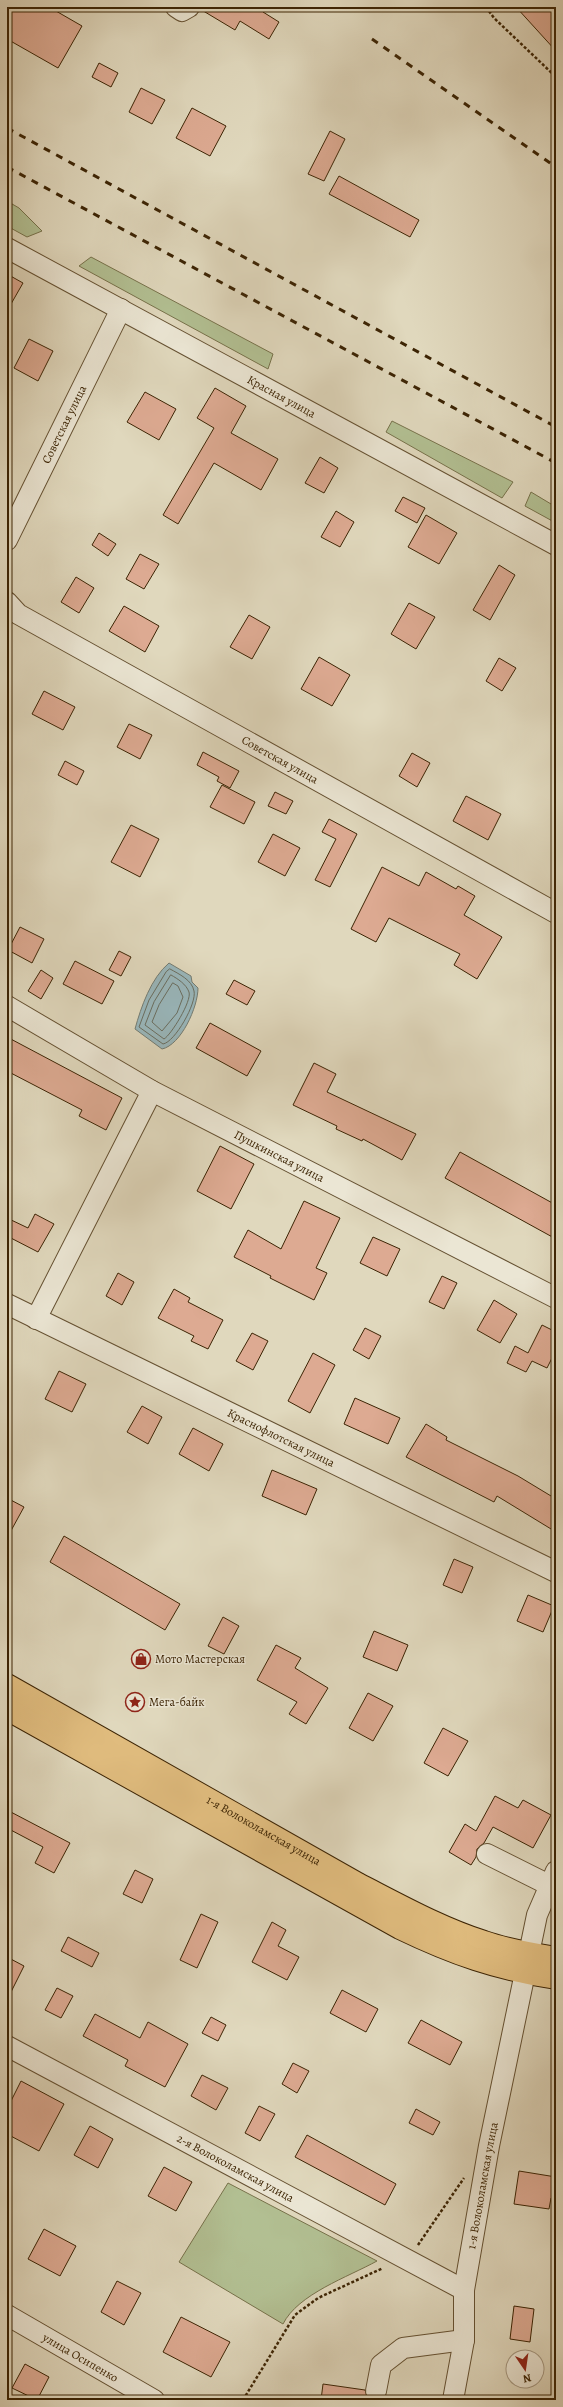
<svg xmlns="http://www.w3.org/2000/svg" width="563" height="2407" viewBox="0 0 563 2407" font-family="Alegreya,serif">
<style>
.green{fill:#b2bf92;stroke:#77724b}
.water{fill:#99b7bc;stroke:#747c72}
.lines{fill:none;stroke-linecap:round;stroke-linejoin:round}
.shore{stroke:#6a6e60;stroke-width:1}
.building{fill:#ddaa92;stroke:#3c2404}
.minor-casing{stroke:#655132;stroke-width:22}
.major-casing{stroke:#3c2404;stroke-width:24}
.path{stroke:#3c2404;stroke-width:2.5;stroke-dasharray:3 2;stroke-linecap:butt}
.minor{stroke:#ebe6d4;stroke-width:20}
.major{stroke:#e0bc7e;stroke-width:22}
.rail{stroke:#3c2404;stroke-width:3;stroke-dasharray:7 7;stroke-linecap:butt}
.labels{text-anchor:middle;stroke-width:3;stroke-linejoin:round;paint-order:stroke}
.street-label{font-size:12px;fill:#3c2404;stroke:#ebe6d4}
.poi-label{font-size:12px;fill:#3c2404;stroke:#ebe6d4;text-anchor:start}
</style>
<rect width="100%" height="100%" fill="#e0d8bd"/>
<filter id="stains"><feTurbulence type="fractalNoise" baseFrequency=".005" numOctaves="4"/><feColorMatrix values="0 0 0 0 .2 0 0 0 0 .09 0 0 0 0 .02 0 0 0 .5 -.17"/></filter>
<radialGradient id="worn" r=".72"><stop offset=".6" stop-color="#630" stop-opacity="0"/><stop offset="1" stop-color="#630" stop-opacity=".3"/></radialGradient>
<g class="green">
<polygon points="7,201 19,208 42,231 27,237 7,226"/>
<polygon points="91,257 273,354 268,369 79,266"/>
<polygon points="392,421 513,482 502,498 386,432"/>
<polygon points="531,492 556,507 556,523 525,506"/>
<path d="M228,2183L377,2261C348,2277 298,2294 283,2324L179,2262Z"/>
</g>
<path class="water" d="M169,963L191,976L192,982L198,988C198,1007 181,1045 162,1049L135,1029C141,1007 151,978 169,963Z"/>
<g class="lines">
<g class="shore">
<path d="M170,969C179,974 192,980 194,991C197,1003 175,1042 163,1044L139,1027L149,1000L166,972Z"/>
<path d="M171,975C178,979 186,984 189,992C192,1001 171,1035 164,1039L145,1025L154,1002Z"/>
<polygon points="173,983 178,986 183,997 177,1013 162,1031 152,1022 159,1005"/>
</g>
</g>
<g class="building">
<polygon points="7,7 49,7 82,26 58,68 7,39"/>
<polygon points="200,7 266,7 263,12 279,22 269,39 240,21 235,30 200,9"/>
<polygon points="516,7 556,7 556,51"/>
<polygon points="99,63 118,73 111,87 92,77"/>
<polygon points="141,88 165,100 152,124 129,112"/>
<polygon points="192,108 226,126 210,156 176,138"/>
<polygon points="330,131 345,139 324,181 308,174"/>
<polygon points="339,176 419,220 410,237 329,194"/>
<polygon points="7,274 23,283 7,311"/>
<polygon points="29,339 53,351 38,381 14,368"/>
<polygon points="215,388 246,406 231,433 278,459 261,490 214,463 178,524 163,515 214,428 197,418"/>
<polygon points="145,392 176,409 159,440 127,422"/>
<polygon points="320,457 338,468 324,493 305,483"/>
<polygon points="403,497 425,508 417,523 395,511"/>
<polygon points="336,511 354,522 340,547 321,537"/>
<polygon points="426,515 457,533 439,564 408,547"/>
<polygon points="99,533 116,544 108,556 92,545"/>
<polygon points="140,554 159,564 144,589 126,579"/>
<polygon points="499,565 515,575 490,620 473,610"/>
<polygon points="76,577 94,588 79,613 61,602"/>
<polygon points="409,603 435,617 416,649 391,634"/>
<polygon points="124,606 159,626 145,652 109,631"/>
<polygon points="249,615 270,627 252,659 230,647"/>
<polygon points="319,657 350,675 332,706 301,689"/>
<polygon points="499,658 516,668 502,691 486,681"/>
<polygon points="44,691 75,707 63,730 32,714"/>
<polygon points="129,724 152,735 140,759 117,747"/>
<polygon points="203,752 239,771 230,788 217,781 219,777 197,765"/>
<polygon points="412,753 430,763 417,787 399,776"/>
<polygon points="65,761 84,771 77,785 58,775"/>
<polygon points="222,785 255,802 244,824 210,807"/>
<polygon points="275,792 293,801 286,814 268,806"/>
<polygon points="466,796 501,814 488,840 453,821"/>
<polygon points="329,819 357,834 330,887 315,880 336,839 322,832"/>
<polygon points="131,825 159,839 140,877 111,862"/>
<polygon points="273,834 300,848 285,876 258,862"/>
<polygon points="382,867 419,886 426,872 456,889 458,886 475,896 464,915 502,937 477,979 454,965 460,954 389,918 376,942 351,929"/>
<polygon points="20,927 44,939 32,963 8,950"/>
<polygon points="119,951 131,957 121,976 109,970"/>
<polygon points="75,961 114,981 102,1004 63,984"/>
<polygon points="41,970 53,978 41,999 28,991"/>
<polygon points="234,980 255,991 247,1005 226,994"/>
<polygon points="210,1023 261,1051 247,1076 196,1048"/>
<polygon points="7,1037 122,1098 106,1130 79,1116 82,1110 7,1071"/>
<polygon points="314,1063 336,1074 327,1092 416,1134 402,1160 363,1139 362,1141 336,1129 337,1126 293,1105"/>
<polygon points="220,1146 254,1164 231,1209 197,1191"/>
<polygon points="460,1152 556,1205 556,1239 445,1178"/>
<polygon points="304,1201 340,1218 316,1268 327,1273 314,1300 270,1278 271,1276 234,1257 248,1230 281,1249"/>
<polygon points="35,1214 54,1224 38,1252 7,1236 7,1218 28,1228"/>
<polygon points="373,1237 400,1249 387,1276 360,1263"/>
<polygon points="118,1273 134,1282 122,1305 106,1296"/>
<polygon points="442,1276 457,1283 444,1309 429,1302"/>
<polygon points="174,1289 190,1298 188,1302 223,1320 208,1349 191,1341 194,1336 158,1318"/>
<polygon points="494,1300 517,1314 500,1343 477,1330"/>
<polygon points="542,1325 556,1332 556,1350 547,1368 532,1361 526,1372 507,1363 515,1346 528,1353"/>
<polygon points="365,1328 381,1336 369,1359 353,1350"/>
<polygon points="252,1333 268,1341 253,1370 236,1361"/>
<polygon points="313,1353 335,1365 310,1413 288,1401"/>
<polygon points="59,1371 86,1384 72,1412 45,1399"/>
<polygon points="355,1398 400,1418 388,1444 344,1424"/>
<polygon points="142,1406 162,1417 148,1444 127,1432"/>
<polygon points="426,1424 447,1437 446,1440 518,1476 556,1499 556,1532 497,1496 494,1502 406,1457"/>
<polygon points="193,1428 223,1444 209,1471 179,1454"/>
<polygon points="272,1470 317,1489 306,1515 262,1496"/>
<polygon points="7,1498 24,1507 7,1538"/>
<polygon points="64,1536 180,1604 165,1630 50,1562"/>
<polygon points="454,1559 473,1567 462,1593 443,1585"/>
<polygon points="528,1595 554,1606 543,1632 517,1621"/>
<polygon points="223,1617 239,1626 224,1654 208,1646"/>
<polygon points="374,1631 408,1645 397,1671 363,1657"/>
<polygon points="276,1645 301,1658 295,1668 328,1688 306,1724 289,1714 297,1702 257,1680"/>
<polygon points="368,1693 393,1706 373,1741 349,1728"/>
<polygon points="443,1728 468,1741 448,1776 424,1763"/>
<polygon points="495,1796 518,1808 523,1800 551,1815 533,1848 493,1827 484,1843 477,1849 476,1857 471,1865 449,1852 465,1824 476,1831"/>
<polygon points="7,1810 70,1843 54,1873 35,1863 43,1847 7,1828"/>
<polygon points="135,1870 153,1879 142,1903 123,1894"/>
<polygon points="201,1914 218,1922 197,1968 180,1960"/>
<polygon points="272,1922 286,1930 278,1946 299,1957 287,1980 252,1962"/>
<polygon points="68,1937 99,1953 92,1967 61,1951"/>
<polygon points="7,1957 24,1966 7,2000"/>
<polygon points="57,1988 73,1996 61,2018 45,2010"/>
<polygon points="342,1990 378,2009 366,2032 330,2013"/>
<polygon points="95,2014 140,2038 148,2022 188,2044 165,2087 125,2066 128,2060 83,2036"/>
<polygon points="211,2017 226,2025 218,2041 202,2033"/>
<polygon points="421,2020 462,2042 450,2065 408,2043"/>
<polygon points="293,2063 309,2071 297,2093 282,2084"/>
<polygon points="202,2075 228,2088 216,2110 191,2096"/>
<polygon points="21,2081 64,2104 39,2151 7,2134 7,2109"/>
<polygon points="259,2106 275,2114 260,2141 245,2133"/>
<polygon points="416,2109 440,2122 433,2135 409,2123"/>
<polygon points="90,2126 113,2139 98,2168 74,2155"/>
<polygon points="307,2135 396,2184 385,2205 295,2157"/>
<polygon points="164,2167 192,2182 176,2211 148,2196"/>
<polygon points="519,2171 556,2177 556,2198 551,2198 549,2209 514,2204"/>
<polygon points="44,2229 76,2246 60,2276 28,2259"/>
<polygon points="117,2281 141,2293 124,2325 101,2312"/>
<polygon points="514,2306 534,2309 530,2342 510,2339"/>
<polygon points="181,2317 230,2342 211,2377 163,2352"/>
<polygon points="25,2364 49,2377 37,2400 12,2388"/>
<polygon points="323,2384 365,2390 369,2400 321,2400"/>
</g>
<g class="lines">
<g class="minor-casing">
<g id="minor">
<polyline points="176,7 182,11 189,7"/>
<path id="s1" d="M7,248L556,545"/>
<path id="s2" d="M7,540L121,309"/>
<path id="s3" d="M7,602L18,614L556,913"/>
<path id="s4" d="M7,1006L152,1091L556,1298"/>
<path id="s5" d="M7,1304L556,1572"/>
<polyline points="36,1319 152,1091"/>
<polyline points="487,1854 549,1885"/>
<path id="s6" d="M7,2046L464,2290"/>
<path id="s7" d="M7,2315L154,2400"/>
<polyline points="376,2391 381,2365 403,2348 464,2340"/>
<path id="s8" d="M453,2400L464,2340V2290L489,2146L537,1915L556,1871"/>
</g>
</g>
<g class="major-casing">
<g id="major">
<path id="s9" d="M7,1685L358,1884C399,1905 440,1928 484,1942C507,1950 532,1954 556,1958"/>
<path d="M7,1709L400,1928C454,1954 497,1969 556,1978"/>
</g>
</g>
<g class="path">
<polyline points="486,7 494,18 556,77"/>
<polyline points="555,2023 556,2016"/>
<polyline points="418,2245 464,2178"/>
<polyline points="243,2400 295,2315 318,2298 383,2268"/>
</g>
<use href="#minor" class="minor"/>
<use href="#major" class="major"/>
<g class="rail">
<polyline points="372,39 556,167"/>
<polyline points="7,128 556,427"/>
<polyline points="7,167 556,463"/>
</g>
</g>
<defs>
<g id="shop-ring" transform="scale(1)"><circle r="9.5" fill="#ebe6d4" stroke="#8f2418" stroke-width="1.5"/><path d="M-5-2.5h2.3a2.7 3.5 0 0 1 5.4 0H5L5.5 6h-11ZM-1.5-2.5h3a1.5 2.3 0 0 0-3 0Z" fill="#8f2418"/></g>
<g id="sight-ring" transform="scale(1)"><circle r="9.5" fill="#ebe6d4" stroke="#8f2418" stroke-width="1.5"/><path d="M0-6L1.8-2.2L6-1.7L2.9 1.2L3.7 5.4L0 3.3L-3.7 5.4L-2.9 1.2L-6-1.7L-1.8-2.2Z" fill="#8f2418"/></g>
</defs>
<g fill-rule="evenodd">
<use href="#shop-ring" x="141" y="1659"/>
<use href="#sight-ring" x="135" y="1702"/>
</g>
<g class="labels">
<g class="street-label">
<text dy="4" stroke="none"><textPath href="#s1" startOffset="312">Красная улица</textPath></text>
<text dy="4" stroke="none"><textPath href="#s2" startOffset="129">Советская улица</textPath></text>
<text dy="4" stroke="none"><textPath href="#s3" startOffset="316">Советская улица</textPath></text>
<text dy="4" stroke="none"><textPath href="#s4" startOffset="311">Пушкинская улица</textPath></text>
<text dy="4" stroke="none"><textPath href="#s5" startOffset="305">Краснофлотская улица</textPath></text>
<text dy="4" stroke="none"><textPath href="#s9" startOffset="295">1-я Волоколамская улица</textPath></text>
<text dy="4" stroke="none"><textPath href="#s6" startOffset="259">2-я Волоколамская улица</textPath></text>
<text dy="4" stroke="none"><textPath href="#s8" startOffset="217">1-я Волоколамская улица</textPath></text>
<text dy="4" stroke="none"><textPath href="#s7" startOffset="85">улица Осипенко</textPath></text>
</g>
<g class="poi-label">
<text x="155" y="1663">Мото Мастерская</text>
<text x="149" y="1706">Мега-байк</text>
</g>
</g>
<rect width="563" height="2407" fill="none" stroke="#e0d8bd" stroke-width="24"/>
<rect x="8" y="8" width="547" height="2391" fill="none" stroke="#3c2404" stroke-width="2"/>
<rect x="12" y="12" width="539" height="2383" fill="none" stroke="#3c2404"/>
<g transform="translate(525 2369) rotate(167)"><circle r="19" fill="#ebe6d4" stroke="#a59881"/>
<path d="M0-3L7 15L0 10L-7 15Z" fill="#8f2418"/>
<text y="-6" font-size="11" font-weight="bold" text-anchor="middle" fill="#3c2404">N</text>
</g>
<rect width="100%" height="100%" filter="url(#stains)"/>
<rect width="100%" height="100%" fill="url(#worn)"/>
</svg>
